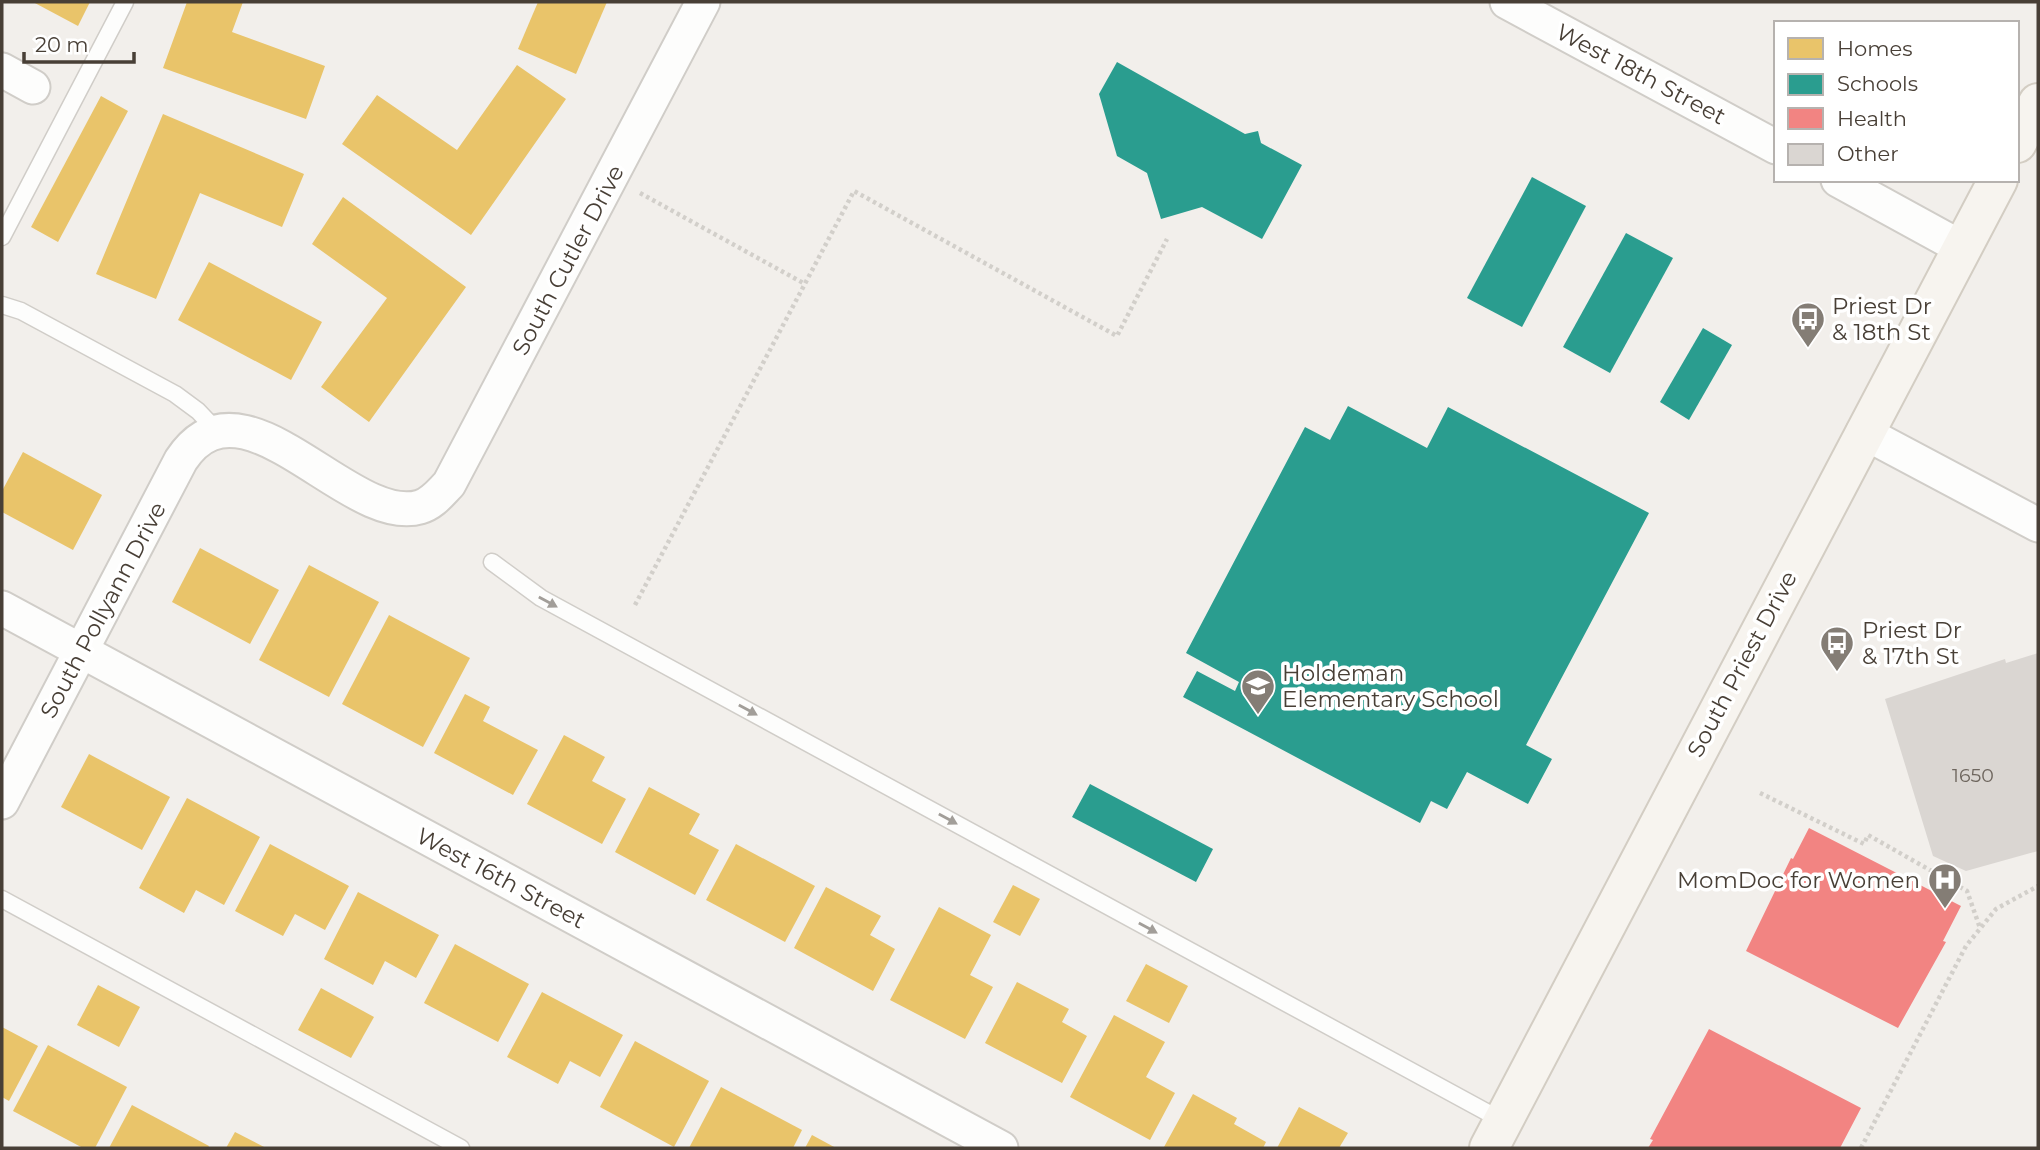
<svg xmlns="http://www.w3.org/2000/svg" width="2040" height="1150" viewBox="0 0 2040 1150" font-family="Montserrat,sans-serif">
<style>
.homes{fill:#e9c46a}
.schools{fill:#2a9d8f}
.health{fill:#f28482}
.building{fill:#dad6d2}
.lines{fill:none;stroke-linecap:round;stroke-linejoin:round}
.lane-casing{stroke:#d0cdc8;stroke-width:19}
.street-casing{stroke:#d0cdc8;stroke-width:37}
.secondary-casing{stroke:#d3cdc3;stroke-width:42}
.path{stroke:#d2cfca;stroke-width:4.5;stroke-dasharray:3.5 3.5;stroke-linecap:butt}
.lane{stroke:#fdfdfc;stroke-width:16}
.street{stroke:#fdfdfc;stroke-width:33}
.secondary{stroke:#f7f4ef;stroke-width:38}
.oneway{fill:#a29e99}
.labels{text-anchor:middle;stroke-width:7;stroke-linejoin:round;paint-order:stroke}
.number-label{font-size:19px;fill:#6e665e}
.street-label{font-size:23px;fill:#483f36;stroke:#fff}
.poi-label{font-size:23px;fill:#483f36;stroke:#fff;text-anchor:start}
</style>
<rect width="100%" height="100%" fill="#f2efeb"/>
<g class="homes">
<polygon points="33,2 90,2 78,26"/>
<polygon points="187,2 243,2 232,32 325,66 306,119 163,68"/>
<polygon points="538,2 607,2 576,74 518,49"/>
<polygon points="517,65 566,99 471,235 342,144 377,95 457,150"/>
<polygon points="101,96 128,111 58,242 31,227"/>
<polygon points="163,114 304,174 282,227 200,193 156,299 96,274"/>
<polygon points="343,197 466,287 369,422 321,387 387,298 312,244"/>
<polygon points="209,262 322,322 291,380 178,320"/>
<polygon points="23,452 102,495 73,550 2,512 2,491"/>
<polygon points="200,548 279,590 250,644 172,602"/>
<polygon points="309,565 379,602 329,697 259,660"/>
<polygon points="389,615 470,658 423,747 342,704"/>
<polygon points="465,694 490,707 483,721 538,750 513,795 434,753"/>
<polygon points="564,735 605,757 592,781 626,799 602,844 527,804"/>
<polygon points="89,754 170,797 142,850 61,807"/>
<polygon points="649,787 700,814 689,834 719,850 695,895 615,852"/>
<polygon points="187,798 260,837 224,905 196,890 184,913 139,888"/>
<polygon points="270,844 349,886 325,930 295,914 283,936 235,911"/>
<polygon points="736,844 815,886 785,942 706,900"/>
<polygon points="1013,885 1040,899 1020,936 993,922"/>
<polygon points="826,887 881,916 870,935 895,949 873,991 794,948"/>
<polygon points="358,892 439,935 416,978 385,961 373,985 324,959"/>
<polygon points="939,907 991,935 970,975 993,987 965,1039 890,1000"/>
<polygon points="455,944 529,984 498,1042 424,1003"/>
<polygon points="1146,964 1188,986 1169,1023 1126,1001"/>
<polygon points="1017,982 1069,1009 1062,1022 1087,1036 1062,1083 985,1043"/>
<polygon points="98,985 140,1007 119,1047 77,1025"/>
<polygon points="321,988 374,1017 351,1058 298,1030"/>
<polygon points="542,992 623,1035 600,1077 570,1061 558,1084 507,1057"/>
<polygon points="1114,1015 1165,1042 1146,1077 1175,1093 1150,1140 1070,1097"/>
<polygon points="2,1027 38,1046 9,1101 2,1097"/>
<polygon points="635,1041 709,1081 674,1147 600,1107"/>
<polygon points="48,1045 127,1087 95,1148 83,1148 13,1111"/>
<polygon points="721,1087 802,1130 793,1148 689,1148"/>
<polygon points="1193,1094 1237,1118 1234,1124 1266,1142 1263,1148 1164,1147"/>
<polygon points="132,1105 209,1146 208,1148 109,1148"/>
<polygon points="1299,1107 1348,1133 1339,1148 1277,1148"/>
<polygon points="235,1132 266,1148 226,1148"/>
<polygon points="812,1135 836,1148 805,1148"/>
</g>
<g class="schools">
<polygon points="1117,62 1245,134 1258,131 1261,143 1302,165 1262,239 1202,207 1161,219 1147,173 1117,156 1099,94"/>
<polygon points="1532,177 1586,206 1522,327 1467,298"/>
<polygon points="1626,233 1673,258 1610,373 1563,347"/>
<polygon points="1703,328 1732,345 1689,420 1660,402"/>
<polygon points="1348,406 1427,448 1448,407 1649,513 1526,745 1552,759 1528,804 1467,772 1447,809 1431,801 1420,823 1183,697 1197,671 1235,691 1239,682 1186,653 1305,427 1330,440"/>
<polygon points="1090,784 1213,849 1196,882 1072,817"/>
</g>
<g class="health">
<polygon points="1809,828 1961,906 1943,941 1946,942 1898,1028 1746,951 1791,858 1793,859"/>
<polygon points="1709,1029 1861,1108 1840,1148 1648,1148 1653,1140 1650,1139"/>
</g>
<polygon class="building" points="2038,653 2038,851 1966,871 1933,856 1885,699 2005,659 2006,663"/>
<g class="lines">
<g class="lane-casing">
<g id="lane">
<polyline points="2,237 125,2"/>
<polyline points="2,305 21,311 175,394 198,411 216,430"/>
<polyline points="492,562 541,598 1503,1121"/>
<polyline points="2,899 461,1148"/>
</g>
</g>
<g class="street-casing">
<g id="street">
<polyline points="1507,2 1776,147"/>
<polyline points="2,70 33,87"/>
<polyline points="1838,180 1962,248"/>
<polyline points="1863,432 2038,525"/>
<polyline points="2,608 1001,1148"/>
<path d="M2,802L181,460C243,366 349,528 420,507C433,503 440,493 449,484L703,2"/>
</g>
</g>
<g class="secondary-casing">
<g id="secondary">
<polyline points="2017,143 2038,103"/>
<polyline points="1489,1148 1998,180"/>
</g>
</g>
<g class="path">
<polyline points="640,193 805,284"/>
<polyline points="635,605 854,191 1117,336 1167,239"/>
<polyline points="1760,793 1864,844 1868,835 1967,891 1980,928"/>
<polyline points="1861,1148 1966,946 1996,909 2038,886"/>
</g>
<use href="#lane" class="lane"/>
<use href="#street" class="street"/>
<use href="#secondary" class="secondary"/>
</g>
<defs><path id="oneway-solid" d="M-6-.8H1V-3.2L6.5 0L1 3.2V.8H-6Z" transform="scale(1.75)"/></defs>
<g class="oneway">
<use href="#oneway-solid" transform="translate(548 602) rotate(29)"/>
<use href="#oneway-solid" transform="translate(748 710) rotate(29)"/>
<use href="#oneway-solid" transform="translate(948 819) rotate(29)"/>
<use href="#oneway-solid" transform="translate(1148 928) rotate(29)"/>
</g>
<defs>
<g id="bus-pin" transform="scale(1.75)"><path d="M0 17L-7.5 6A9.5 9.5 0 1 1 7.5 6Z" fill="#847d75" stroke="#fff"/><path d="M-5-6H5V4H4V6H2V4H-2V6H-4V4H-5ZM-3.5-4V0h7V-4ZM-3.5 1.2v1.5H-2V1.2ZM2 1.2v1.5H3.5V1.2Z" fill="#fff"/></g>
<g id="school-pin" transform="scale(1.75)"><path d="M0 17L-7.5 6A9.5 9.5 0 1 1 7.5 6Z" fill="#847d75" stroke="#fff"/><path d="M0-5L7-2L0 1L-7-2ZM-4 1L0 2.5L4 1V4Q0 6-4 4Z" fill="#fff"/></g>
<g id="hospital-pin" transform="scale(1.75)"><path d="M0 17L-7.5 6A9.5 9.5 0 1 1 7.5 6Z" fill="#847d75" stroke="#fff"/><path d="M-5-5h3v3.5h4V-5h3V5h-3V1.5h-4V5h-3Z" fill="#fff"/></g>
</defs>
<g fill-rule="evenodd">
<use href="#bus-pin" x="1808" y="319"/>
<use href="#bus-pin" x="1837" y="643"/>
<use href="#school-pin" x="1258" y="686"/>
<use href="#hospital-pin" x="1945" y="880"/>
</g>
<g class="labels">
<g class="number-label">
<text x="1973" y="782">1650</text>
</g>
<g class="street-label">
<text transform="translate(1641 74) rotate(28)" y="8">West 18th Street</text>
<text transform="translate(568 260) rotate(-62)" y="8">South Cutler Drive</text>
<text transform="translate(103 610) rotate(-62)" y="8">South Pollyann Drive</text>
<text transform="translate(1742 664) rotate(-62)" y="8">South Priest Drive</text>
<text transform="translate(501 878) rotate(28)" y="8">West 16th Street</text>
</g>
<g class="poi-label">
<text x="1832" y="314">Priest Dr<tspan x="1832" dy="26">&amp; 18th St</tspan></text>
<text x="1862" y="638">Priest Dr<tspan x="1862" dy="26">&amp; 17th St</tspan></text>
<text x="1282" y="681">Holdeman<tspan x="1282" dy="26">Elementary School</tspan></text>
<text x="1920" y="888" text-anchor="end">MomDoc for Women</text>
</g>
</g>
<rect width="2040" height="1150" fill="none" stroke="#483f36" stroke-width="7"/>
<rect x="1774" y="21" width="245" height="161" fill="#ffffff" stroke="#b6b2af" stroke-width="2"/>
<rect x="1788" y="38" width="35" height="21" fill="#e9c46a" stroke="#b6b2af" stroke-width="2"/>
<text x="1837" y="56" font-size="21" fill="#483f36">Homes</text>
<rect x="1788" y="74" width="35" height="21" fill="#2a9d8f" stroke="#b6b2af" stroke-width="2"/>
<text x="1837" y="91" font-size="21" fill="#483f36">Schools</text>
<rect x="1788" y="108" width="35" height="21" fill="#f28482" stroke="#b6b2af" stroke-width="2"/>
<text x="1837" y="126" font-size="21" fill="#483f36">Health</text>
<rect x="1788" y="144" width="35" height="21" fill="#dad6d2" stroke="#b6b2af" stroke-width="2"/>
<text x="1837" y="161" font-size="21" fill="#483f36">Other</text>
<path d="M24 52v10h110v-10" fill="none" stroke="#483f36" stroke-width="3.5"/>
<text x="35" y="52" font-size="21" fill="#483f36" stroke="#ffffff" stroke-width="5" paint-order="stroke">20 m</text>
</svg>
